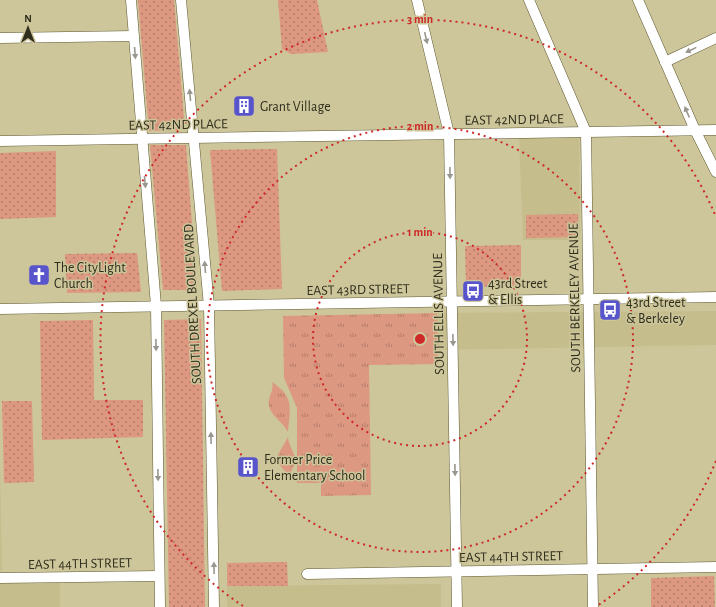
<svg xmlns="http://www.w3.org/2000/svg" width="716" height="607" viewBox="0 0 716 607" font-family="'Alegreya Sans',sans-serif">
<style>
.built{fill:#c5bd8b}
.grass{fill:url(#grass-dots)}
.park{fill:url(#park-tufts)}
.lines{fill:none;stroke-linecap:round;stroke-linejoin:round}
.minor-casing{stroke:#5f5831;stroke-width:11}
.minor{stroke:#fff;stroke-width:10}
.oneway{fill:#98968e}
.ring{fill:none;stroke:#ce2827;stroke-width:2;stroke-dasharray:2 4}
.labels{text-anchor:middle;stroke-width:3;stroke-linejoin:round;paint-order:stroke}
.poi-label{font-size:14px;fill:#302e1d;stroke:#cdc69b;text-anchor:start}
.street-label{font-size:14px;fill:#302e1d;stroke:#cdc69b}
.centre{fill:#ce2827;stroke:#cdc69b;stroke-width:2}
.ring-label{font-size:12px;text-anchor:middle;font-weight:bold;fill:#ce2827;stroke:#cdc69b;stroke-width:3;stroke-linejoin:round;paint-order:stroke}
</style>
<defs>
<pattern id="grass-dots" width="8" height="8" patternUnits="userSpaceOnUse"><rect width="8" height="8" fill="#dd9881"/><path d="M2 2h.1M6 6h.1" fill="none" stroke="#b47c69" stroke-width="1.8" stroke-linecap="round"/></pattern>
<pattern id="park-tufts" width="24" height="20" patternUnits="userSpaceOnUse"><rect width="24" height="20" fill="#dd9881"/><path d="M3 7l-1-3M5 7V3M7 7l1-3M15 17l-1-3M17 17v-4M19 17l1-3" fill="none" stroke="#b47c69"/></pattern>
</defs>
<rect width="100%" height="100%" fill="#cdc69b"/>
<g class="built">
<polygon points="519,137 579,137 580,240 523,240"/>
<polygon points="716,311 716,345 438,350 437,313"/>
<polygon points="0,462 2,571 0,571"/>
<rect x="0" y="583" width="60" height="24"/>
<polygon points="441,584 441,607 227,607 227,586"/>
</g>
<g class="grass">
<polygon points="138,0 174,0 185,130 149,131"/>
<polygon points="278,0 317,0 328,52 291,54 282,49"/>
<polygon points="186,145 197,290 163,290 150,145"/>
<polygon points="277,149 282,289 222,291 210,150"/>
<polygon points="56,151 56,217 0,219 0,153"/>
<polygon points="578,214 578,237 526,238 526,215"/>
<polygon points="521,245 521,286 466,287 465,246"/>
<polygon points="137,253 141,292 67,293 65,254"/>
<polygon points="201,319 205,607 169,607 164,320"/>
<polygon points="93,320 94,400 143,400 143,437 42,440 40,321"/>
<polygon points="2,401 32,401 34,482 4,483"/>
<polygon points="287,562 288,586 227,586 227,563"/>
<polygon points="714,576 715,607 651,607 651,578"/>
</g>
<g class="park">
<polygon points="437,313 438,364 369,365 371,495 321,496 321,483 297,483 297,408 284,378 283,316"/>
<path d="M272,382C276,385 279,387 282,390C294,402 289,417 288,432C283,422 271,416 269,406C267,397 275,390 272,382Z"/>
<path d="M288,437C290,454 302,455 289,475C270,457 278,457 288,437Z"/>
</g>
<g class="lines">
<g class="minor-casing">
<g id="minor">
<polyline points="131,0 156,306 160,607"/>
<polyline points="181,0 209,306 214,607"/>
<polyline points="417,0 449,134 457,607"/>
<polyline points="529,0 586,132 593,607"/>
<polyline points="638,0 695,130 716,172"/>
<polyline points="0,38 133,36"/>
<polyline points="665,62 716,38"/>
<polyline points="0,141 716,130"/>
<polyline points="0,309 716,297"/>
<polyline points="307,574 716,567"/>
<polyline points="0,578 159,576"/>
</g>
</g>
<use href="#minor" class="minor"/>
</g>
<defs><path id="oneway-solid" d="M-6-.8H1V-3.2L6.5 0L1 3.2V.8H-6Z"/></defs>
<g class="oneway">
<use href="#oneway-solid" transform="translate(426 38) rotate(77)"/>
<use href="#oneway-solid" transform="translate(691 50) rotate(154)"/>
<use href="#oneway-solid" transform="translate(135 53) rotate(86)"/>
<use href="#oneway-solid" transform="translate(190 95) rotate(-95)"/>
<use href="#oneway-solid" transform="translate(687 112) rotate(-113)"/>
<use href="#oneway-solid" transform="translate(450 173) rotate(89)"/>
<use href="#oneway-solid" transform="translate(145 182) rotate(85)"/>
<use href="#oneway-solid" transform="translate(205 267) rotate(-95)"/>
<use href="#oneway-solid" transform="translate(453 340) rotate(89)"/>
<use href="#oneway-solid" transform="translate(156 345) rotate(89)"/>
<use href="#oneway-solid" transform="translate(211 438) rotate(-91)"/>
<use href="#oneway-solid" transform="translate(455 470) rotate(89)"/>
<use href="#oneway-solid" transform="translate(158 475) rotate(89)"/>
<use href="#oneway-solid" transform="translate(214 568) rotate(-91)"/>
</g>
<g class="ring">
<circle cx="420" cy="339" r="107"/>
<circle cx="420" cy="339" r="213"/>
<path d="M716 461A320 320 0 0 1 597 606M243 606A320 320 0 1 1 716 217"/>
</g>
<defs>
<g id="building-square" transform="scale(1.15)"><rect x="-9" y="-9" width="18" height="18" rx="4" fill="#5854cc" stroke="#cdc69b"/><path d="M-4-6H4V6H1V3H-1V6H-4ZM-2.5-4.3h1.7v1.8h-1.7ZM.8-4.3h1.7v1.8H.8ZM-2.5-1h1.7V.8h-1.7ZM.8-1h1.7V.8H.8Z" fill="#fff"/></g>
<g id="church-square" transform="scale(1.15)"><rect x="-9" y="-9" width="18" height="18" rx="4" fill="#5854cc" stroke="#cdc69b"/><path d="M-1.2-6h2.4v3.5h3.3v2.4h-3.3V6h-2.4V-.1h-3.3v-2.4h3.3Z" fill="#fff"/></g>
<g id="bus-square" transform="scale(1.15)"><rect x="-9" y="-9" width="18" height="18" rx="4" fill="#5854cc" stroke="#cdc69b"/><path d="M-5-6H5V4H4V6H2V4H-2V6H-4V4H-5ZM-3.5-4V0h7V-4ZM-3.5 1.2v1.5H-2V1.2ZM2 1.2v1.5H3.5V1.2Z" fill="#fff"/></g>
</defs>
<g fill-rule="evenodd">
<use href="#building-square" x="244" y="106"/>
<use href="#church-square" x="39" y="275"/>
<use href="#bus-square" x="473" y="291"/>
<use href="#bus-square" x="610" y="310"/>
<use href="#building-square" x="248" y="467"/>
</g>
<g class="labels">
<g class="poi-label">
<text x="260" y="111">Grant Village</text>
<text x="54" y="272">The CityLight<tspan x="54" dy="16">Church</tspan></text>
<text x="488" y="288">43rd Street<tspan x="488" dy="16">&amp; Ellis</tspan></text>
<text x="626" y="307">43rd Street<tspan x="626" dy="16">&amp; Berkeley</tspan></text>
<text x="264" y="464">Former Price<tspan x="264" dy="16">Elementary School</tspan></text>
</g>
<g class="street-label">
<text transform="translate(514 119) rotate(-1)" y="5">EAST 42ND PLACE</text>
<text transform="translate(178 124) rotate(-1)" y="5">EAST 42ND PLACE</text>
<text transform="translate(358 289) rotate(-1)" y="5">EAST 43RD STREET</text>
<text transform="translate(574 298) rotate(-91)" y="5">SOUTH BERKELEY AVENUE</text>
<text transform="translate(192 304) rotate(-93)" y="5">SOUTH DREXEL BOULEVARD</text>
<text transform="translate(438 314) rotate(-91)" y="5">SOUTH ELLIS AVENUE</text>
<text transform="translate(511 556) rotate(-1)" y="5">EAST 44TH STREET</text>
<text transform="translate(80 563) rotate(-1)" y="5">EAST 44TH STREET</text>
</g>
</g>
<circle cx="420" cy="339" r="6" class="centre"/>
<g class="ring-label">
<text x="420" y="23">3 min</text>
<text x="420" y="130">2 min</text>
<text x="420" y="236">1 min</text>
</g>
<g transform="translate(28 28)" stroke="#cdc69b" stroke-width="3" paint-order="stroke">
<path d="M0-3L7 15L0 10L-7 15Z" fill="#302e1d"/>
<text y="-6" font-size="11" font-weight="bold" text-anchor="middle" fill="#302e1d">N</text>
</g>
</svg>
